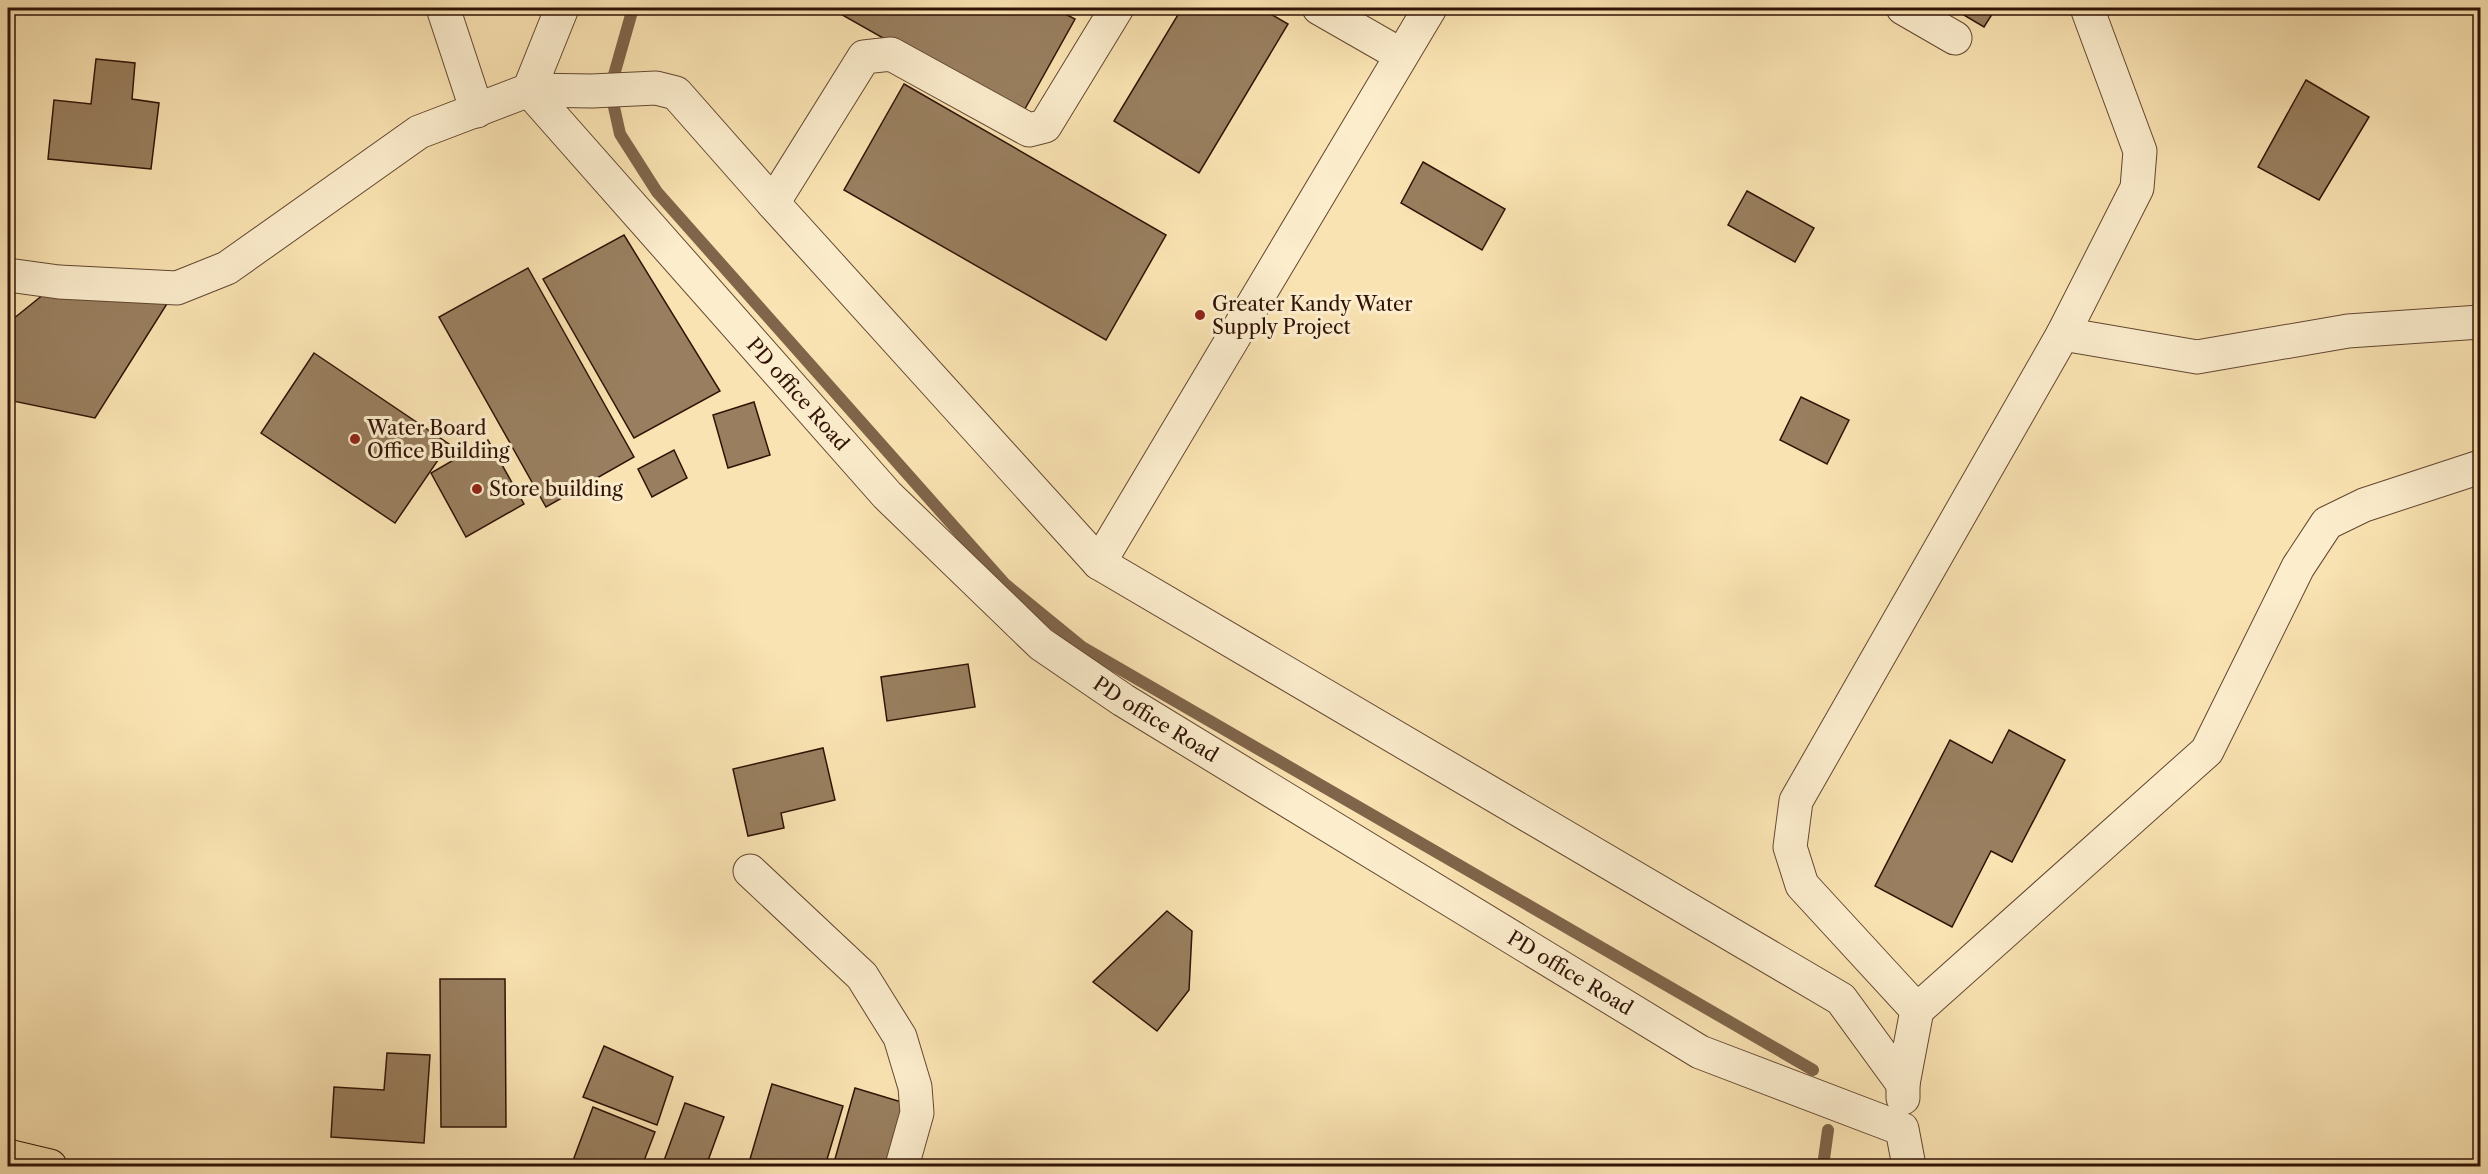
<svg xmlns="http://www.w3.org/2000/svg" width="2488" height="1174" viewBox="0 0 2488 1174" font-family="'Libre Caslon Text',serif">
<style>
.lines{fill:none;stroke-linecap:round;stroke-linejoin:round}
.stream{stroke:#80654a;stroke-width:12}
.building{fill:#997f5f;stroke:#301306;stroke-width:1.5}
.minor-casing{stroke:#624731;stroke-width:35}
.major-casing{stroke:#301306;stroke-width:35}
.minor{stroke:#fcedcd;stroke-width:33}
.major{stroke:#fae3b2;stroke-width:33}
.poi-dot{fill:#8f2418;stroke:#fcedcd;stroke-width:2}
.labels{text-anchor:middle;stroke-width:6;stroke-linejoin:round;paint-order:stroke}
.poi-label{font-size:20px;fill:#301306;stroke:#fcedcd;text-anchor:start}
.street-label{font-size:20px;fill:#301306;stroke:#fcedcd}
</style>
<rect width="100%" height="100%" fill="#fae3b2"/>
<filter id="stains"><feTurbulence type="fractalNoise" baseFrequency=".00333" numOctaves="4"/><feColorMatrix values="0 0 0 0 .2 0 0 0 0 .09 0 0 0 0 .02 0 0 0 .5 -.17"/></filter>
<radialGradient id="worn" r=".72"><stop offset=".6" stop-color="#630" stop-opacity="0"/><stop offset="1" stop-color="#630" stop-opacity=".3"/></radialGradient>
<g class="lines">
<g class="stream">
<polyline points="633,8 610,89 620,134 657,192 1005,584 1082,647 1813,1070"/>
<polyline points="1823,1166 1828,1130"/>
</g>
</g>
<g class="building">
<polygon points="830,8 1054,8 1075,19 1021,116"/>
<polygon points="1182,8 1260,8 1288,24 1199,173 1114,121"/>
<polygon points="1952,8 1996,8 1984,27"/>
<polygon points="96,59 135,63 132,99 159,103 151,169 48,159 54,100 91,104"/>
<polygon points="2306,80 2369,117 2319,200 2258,167"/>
<polygon points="904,84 1166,235 1106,340 844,190"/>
<polygon points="1423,162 1505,209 1482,250 1401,203"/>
<polygon points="1747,191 1814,228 1795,262 1728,225"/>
<polygon points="624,235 720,391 634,438 543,279"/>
<polygon points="528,268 634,457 546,507 439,317"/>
<polygon points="59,282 177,288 95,418 8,400 8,323"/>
<polygon points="314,353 449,444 395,523 261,433"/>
<polygon points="1801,397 1849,420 1827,464 1780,440"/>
<polygon points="754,402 770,455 728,468 713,415"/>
<polygon points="488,440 524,504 466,537 431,473"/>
<polygon points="674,450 687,478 652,497 638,469"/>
<polygon points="968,664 975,707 887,721 881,677"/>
<polygon points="2009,730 2065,760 2012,862 1991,851 1952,927 1875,886 1950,740 1992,763"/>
<polygon points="823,748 835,800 781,813 784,828 748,836 733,769"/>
<polygon points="1167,911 1192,931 1189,990 1157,1031 1093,982"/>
<polygon points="440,979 505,979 506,1127 441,1127"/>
<polygon points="604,1046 673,1077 657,1125 583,1097"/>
<polygon points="387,1053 430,1055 424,1143 331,1137 334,1087 384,1090"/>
<polygon points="772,1084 843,1106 825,1166 748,1166"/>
<polygon points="855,1088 908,1104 889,1166 833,1166"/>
<polygon points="685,1103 724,1117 706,1166 662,1166"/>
<polygon points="593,1107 655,1132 642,1166 571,1166"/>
</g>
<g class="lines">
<g class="minor-casing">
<g id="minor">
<polyline points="443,8 477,111"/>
<polyline points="1319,8 1401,55"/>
<polyline points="1903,8 1955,38"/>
<path id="s1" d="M529,90L887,495L1041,644L1123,700L1700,1052L1902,1129L1909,1166"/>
<polyline points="529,90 562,8"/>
<polyline points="773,203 864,57 891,54 1029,130 1045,126 1117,8"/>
<polyline points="8,275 59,282 177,288 227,268 419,132 529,90 592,91 656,88 676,93 773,203 1099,563 1841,999 1903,1084"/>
<polyline points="2063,334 2197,357 2348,331 2480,322"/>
<polyline points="1099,563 1430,8"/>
<polyline points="750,871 862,976 900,1037 915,1087 917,1113 902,1166"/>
<polyline points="1917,1010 2207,751 2298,567 2327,523 2364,505 2480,467"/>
<polyline points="1903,1098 1903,1084 1917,1010 1802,885 1790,847 1796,801 2063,334 2137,188 2140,151 2087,8"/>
</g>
</g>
<g class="major-casing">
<polyline id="major" points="8,1156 50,1166"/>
</g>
<use href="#minor" class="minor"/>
<use href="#major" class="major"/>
</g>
<g class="poi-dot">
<circle cx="1200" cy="315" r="6"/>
<circle cx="355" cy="439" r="6"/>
<circle cx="477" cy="489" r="6"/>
</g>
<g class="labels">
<g class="poi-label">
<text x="1212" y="311">Greater Kandy Water<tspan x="1212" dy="23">Supply Project</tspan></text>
<text x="367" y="435">Water Board<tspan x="367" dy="23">Office Building</tspan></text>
<text x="489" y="496">Store building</text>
</g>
<g class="street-label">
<text dy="7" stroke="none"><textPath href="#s1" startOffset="406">PD office Road</textPath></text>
<text dy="7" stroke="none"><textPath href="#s1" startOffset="892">PD office Road</textPath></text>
<text dy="7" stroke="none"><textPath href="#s1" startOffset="1378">PD office Road</textPath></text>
</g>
</g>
<rect width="2488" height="1174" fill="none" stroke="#fae3b2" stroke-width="30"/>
<rect x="9" y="9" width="2470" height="1156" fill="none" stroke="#301306" stroke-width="3"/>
<rect x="15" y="15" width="2458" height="1144" fill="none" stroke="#301306" stroke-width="1.5"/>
<rect width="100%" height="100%" filter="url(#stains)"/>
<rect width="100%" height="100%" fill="url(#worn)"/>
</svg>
